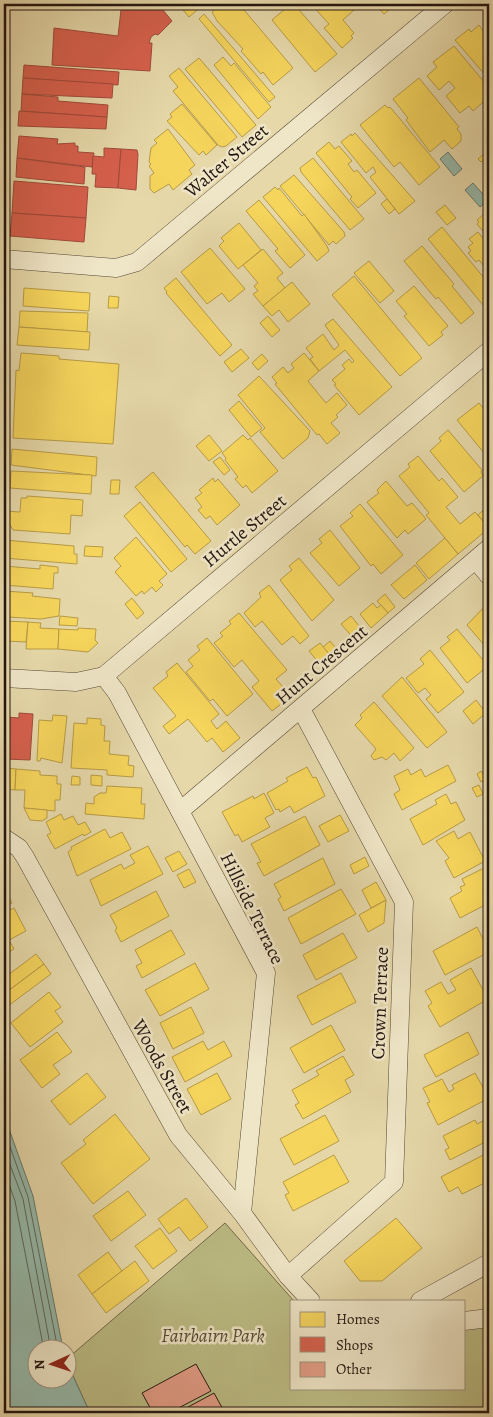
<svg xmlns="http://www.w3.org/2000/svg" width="493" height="1417" viewBox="0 0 493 1417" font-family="Alegreya,serif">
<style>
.green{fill:#bcbc84;stroke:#70684a}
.water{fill:#96b9aa;stroke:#68776c}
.homes{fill:#f6d55c;stroke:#b79b45}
.shops{fill:#d6604d;stroke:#a04a3b}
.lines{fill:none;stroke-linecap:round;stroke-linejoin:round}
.shore{stroke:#5c675d;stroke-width:1}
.building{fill:#e39c85;stroke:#231510}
.street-casing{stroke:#544636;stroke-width:19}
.street{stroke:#efe6c7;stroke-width:18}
.tram{stroke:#231510;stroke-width:1}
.labels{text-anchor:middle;stroke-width:5;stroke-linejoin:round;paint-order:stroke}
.street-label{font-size:19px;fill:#231510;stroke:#efe6c7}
.park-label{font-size:19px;font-style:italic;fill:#514733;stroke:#efe6c7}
</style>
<rect width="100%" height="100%" fill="#e6d8a9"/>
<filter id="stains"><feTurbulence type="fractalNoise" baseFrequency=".004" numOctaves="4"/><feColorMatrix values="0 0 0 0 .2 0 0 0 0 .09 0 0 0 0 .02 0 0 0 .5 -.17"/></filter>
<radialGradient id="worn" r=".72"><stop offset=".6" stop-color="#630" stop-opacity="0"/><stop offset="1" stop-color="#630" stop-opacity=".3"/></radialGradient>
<polygon class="green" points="225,1223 294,1301 292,1301 292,1388 464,1388 464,1323 489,1320 489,1413 90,1413 68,1365 68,1358"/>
<g class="water">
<polygon points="448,152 462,169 454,176 440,159"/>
<polygon points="473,183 488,200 480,207 465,190"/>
<polygon points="4,1115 33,1196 63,1349 38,1350 38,1380 68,1380 68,1365 90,1413 4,1413"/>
</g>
<g class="homes">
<polygon points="178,4 204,4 189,17"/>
<polygon points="222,4 239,4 293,68 273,85 263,72 261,74 241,51 243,49 217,21 212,12"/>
<polygon points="291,4 294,4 337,54 315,72 272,20"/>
<polygon points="311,4 355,4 357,7 343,20 354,33 351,36 353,38 342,48 324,28 329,24"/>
<polygon points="375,4 396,4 384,14"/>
<polygon points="204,14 275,97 269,102 199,19"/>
<polygon points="479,25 485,34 489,30 489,73 486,76 455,40 469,29 471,32"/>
<polygon points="454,46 489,88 489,97 473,111 469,106 460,113 446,96 455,88 449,81 439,90 427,76 437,67 433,62"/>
<polygon points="223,57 231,66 234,63 271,107 258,119 214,65"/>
<polygon points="199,58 256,125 242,137 185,69"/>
<polygon points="179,68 237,137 226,146 222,147 218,145 173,91 178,87 169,76"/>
<polygon points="419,78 459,127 457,129 461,134 461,141 452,149 444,140 430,152 406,120 408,118 393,99"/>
<polygon points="182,104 217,145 206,155 203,151 199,155 167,121 172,117 170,114"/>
<polygon points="385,105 388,108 390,107 440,167 419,185 400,162 394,167 360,125"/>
<polygon points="168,129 195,165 189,170 192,174 173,190 169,184 154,193 150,189 150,176 154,173 149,166 151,164 149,162 151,148 157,143 154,140"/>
<polygon points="355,133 415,201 399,214 370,177 376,172 373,167 366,173 341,142 351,134 352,136"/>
<polygon points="329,142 335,149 339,146 352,161 348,164 354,172 357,170 376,193 358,208 350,199 352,197 316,153"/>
<polygon points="489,143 489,154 484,148"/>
<polygon points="487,151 489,155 481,162 478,159"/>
<polygon points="313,158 364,219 350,230 301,172 300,168"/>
<polygon points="294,175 344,232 345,236 336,244 333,241 329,245 280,186"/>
<polygon points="275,187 278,190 279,188 302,216 304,214 327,246 329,251 317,261 263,197"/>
<polygon points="387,199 395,209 389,214 381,204"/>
<polygon points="259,200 305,255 290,268 275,251 278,249 246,211"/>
<polygon points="445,205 456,218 447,225 436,212"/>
<polygon points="484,214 486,216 489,214 489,238 477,224 479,222 477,220"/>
<polygon points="239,223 261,250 238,269 219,246 224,241 221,238"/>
<polygon points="442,227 489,284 489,300 483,305 428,239"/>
<polygon points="478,232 489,246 489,273 479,260 476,262 468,253 471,251 468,247 473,243 469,239"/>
<polygon points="422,246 454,284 452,286 474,313 461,324 438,297 436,299 404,261"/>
<polygon points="210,248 245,289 229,302 222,293 207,304 181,272"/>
<polygon points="263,249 283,273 277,278 285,288 263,306 253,294 258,291 254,286 258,283 243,265"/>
<polygon points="369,261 394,291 380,303 354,273"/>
<polygon points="354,276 422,358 400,376 332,295"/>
<polygon points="176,278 232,345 220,356 166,293 167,292 164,288"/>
<polygon points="292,282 310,304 288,322 279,310 272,316 263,306"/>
<polygon points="414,286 448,326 441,332 443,335 429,346 404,316 407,314 396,301"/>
<polygon points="24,288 90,293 89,311 23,306"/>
<polygon points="109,296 119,297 118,308 108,308"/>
<polygon points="20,311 88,313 87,332 19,327"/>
<polygon points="268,316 280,330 272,337 260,323"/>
<polygon points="333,319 392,387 359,415 334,385 336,384 332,380 345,369 342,365 349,359 352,363 354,361 345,350 319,371 310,359 313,357 306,348 323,334 334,350 339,345 325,325"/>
<polygon points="19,327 90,332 89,350 17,345"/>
<polygon points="241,349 249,358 232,372 224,362"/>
<polygon points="21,353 59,356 59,359 119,364 113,444 13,438 16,370 19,371"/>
<polygon points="304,353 319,371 308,381 326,403 337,393 347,405 336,415 338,417 331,423 340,433 327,444 319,434 317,435 275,384 277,383 272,377 283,367 288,373 294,368 291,364"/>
<polygon points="262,354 268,361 258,370 252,363"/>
<polygon points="259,376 310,431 308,438 283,459 260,432 265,428 238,395"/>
<polygon points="239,401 262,428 251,437 229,410"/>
<polygon points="479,403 489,415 489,459 457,420"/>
<polygon points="448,430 482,470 481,472 483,476 464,492 430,451 441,441 439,438"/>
<polygon points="209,435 222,451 209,461 196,446"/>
<polygon points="243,435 248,440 250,438 278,471 252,493 246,485 243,488 235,479 238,477 225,460 226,458 222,453"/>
<polygon points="12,449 97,457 96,476 11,465"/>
<polygon points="418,456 439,481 442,478 458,497 446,507 460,524 475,512 489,528 458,554 426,515 429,513 399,476 410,467 408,464"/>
<polygon points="220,457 230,470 224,475 213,462"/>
<polygon points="11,471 92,475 91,494 10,488"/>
<polygon points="153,472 211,541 195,554 187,545 185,547 135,487"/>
<polygon points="213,478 215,482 218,479 240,505 217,525 210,516 206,519 198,510 202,507 195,498 202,493 199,490"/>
<polygon points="111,480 120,480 119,494 110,494"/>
<polygon points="386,481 407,506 412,503 426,519 408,534 405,530 397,538 367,502 379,493 377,490"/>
<polygon points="27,496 83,500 82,516 71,515 70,534 13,530 10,525 4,525 5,511 20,512 21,498 27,498"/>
<polygon points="140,502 187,559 171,572 124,516"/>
<polygon points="360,504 403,555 381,574 373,564 371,566 340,526 353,516 350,513"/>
<polygon points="489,505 489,528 478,515"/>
<polygon points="330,530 360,568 339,586 310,553 322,543 319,539"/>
<polygon points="136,537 167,574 159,581 163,585 156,592 152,587 144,594 142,591 136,596 115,572 121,566 114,558"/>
<polygon points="445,538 458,554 429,579 416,563"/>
<polygon points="4,540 74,546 74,554 77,554 77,564 4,558"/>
<polygon points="85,546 103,547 102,557 84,556"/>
<polygon points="299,558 334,600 312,621 280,580 292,570 289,566"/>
<polygon points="40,565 58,567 58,573 54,573 53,589 4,585 4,566 40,569"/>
<polygon points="415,565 427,580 404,599 391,585"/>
<polygon points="269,585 309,636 300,644 293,636 282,645 262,621 255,627 244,613 261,597 259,593"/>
<polygon points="5,591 33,593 32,596 60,599 59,616 41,619 8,617 8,608 4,608"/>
<polygon points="385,594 395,607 388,613 377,601"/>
<polygon points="132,598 144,613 137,619 125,604"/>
<polygon points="373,603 377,608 381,605 388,613 371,628 360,614"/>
<polygon points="487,604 489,607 489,656 483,648 485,646 467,625"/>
<polygon points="239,613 287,670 276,679 291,696 272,711 252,687 259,681 242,660 234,667 214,643 223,636 220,633 231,624 229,621"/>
<polygon points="60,616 78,618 77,626 59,625"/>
<polygon points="351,616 364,632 355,640 341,624"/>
<polygon points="4,621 28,622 26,642 5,641 4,647"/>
<polygon points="28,622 41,623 40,628 59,629 58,649 26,649"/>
<polygon points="78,628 96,629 95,640 98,643 88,652 58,649 59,629 78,630"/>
<polygon points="457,629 488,666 467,683 440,648 450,640 447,637"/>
<polygon points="207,638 253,694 227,716 213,699 210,701 186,672 193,666 188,660 200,650 197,646"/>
<polygon points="330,641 341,654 334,660 323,647"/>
<polygon points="320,643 334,660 323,668 309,651"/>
<polygon points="430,650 464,692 438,713 426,699 431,695 425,688 418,693 406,678 424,664 420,659"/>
<polygon points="177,663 219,714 211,721 217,729 226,721 240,738 223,752 212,738 207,742 188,719 169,734 163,726 176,716 153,688 168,676 166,672"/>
<polygon points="402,677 447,732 427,748 382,696"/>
<polygon points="476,700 486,713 473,724 463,711"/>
<polygon points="374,702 414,748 400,761 394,753 386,760 382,757 374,760 371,756 376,749 355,725 362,718 360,715"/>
<polygon points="53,715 67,716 62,763 41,758 40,761 37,761 39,720 52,721"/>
<polygon points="87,718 101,719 101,725 105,726 104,741 110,741 109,754 129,756 128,765 134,766 133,777 107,775 107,770 71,768 74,723 87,724"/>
<polygon points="448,765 456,781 402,810 394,794 400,790 394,776 408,769 411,775 421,769 425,777"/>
<polygon points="307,767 313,778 316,777 325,796 294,813 290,806 280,812 279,809 276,810 267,793 288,781 286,778"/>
<polygon points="4,768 16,769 15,790 4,789"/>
<polygon points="16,769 40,771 40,775 57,776 57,784 61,784 60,800 55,800 55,811 24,808 25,790 15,790"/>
<polygon points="481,771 486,779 481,782 477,774"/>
<polygon points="91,775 102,776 102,786 91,785"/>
<polygon points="72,776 80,777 80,785 71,785"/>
<polygon points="479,785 483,794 477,797 472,788"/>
<polygon points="107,786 142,788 141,804 145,804 144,819 85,814 86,803 94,804 94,797 100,793 106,793"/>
<polygon points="264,793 274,813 265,818 270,827 242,842 238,834 235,836 222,812 253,796 254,799"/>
<polygon points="446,794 451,804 456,802 465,820 423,845 410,819 437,804 435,800"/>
<polygon points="24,808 47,810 47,818 42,821 30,820"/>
<polygon points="61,814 64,820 73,816 78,825 85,822 91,832 84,836 83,834 55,849 47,835 51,833 46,822"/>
<polygon points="340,815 349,831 328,842 319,826"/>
<polygon points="305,816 320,845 264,876 257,863 261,862 251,844"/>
<polygon points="105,829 110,838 122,832 131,849 77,876 68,852 72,849 71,847"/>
<polygon points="454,831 458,839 470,832 485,861 454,878 445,861 449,858 436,841"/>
<polygon points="148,846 163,874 101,906 90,880 121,864 124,869 135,863 130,855"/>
<polygon points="179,851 187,864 173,872 165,858"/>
<polygon points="365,857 369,866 354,874 350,865"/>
<polygon points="323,858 335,884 284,911 278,899 281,897 274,884"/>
<polygon points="484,868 487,873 489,872 489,903 460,918 450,898 462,891 460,887 465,885 462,879"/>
<polygon points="189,869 196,882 184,888 177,875"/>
<polygon points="376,882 386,900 371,908 362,890"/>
<polygon points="4,887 12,903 4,907"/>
<polygon points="341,889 356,914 301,944 288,918"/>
<polygon points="156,891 169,916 121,942 115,930 117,928 110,915"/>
<polygon points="386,900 384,923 368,932 359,915"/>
<polygon points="14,908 26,931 9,940 14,949 4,955 4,913"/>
<polygon points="477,927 483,939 489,935 489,952 445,975 433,951"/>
<polygon points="171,930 185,954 142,978 136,966 142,963 135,950"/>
<polygon points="343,933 357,958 316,980 303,955"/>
<polygon points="36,954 44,964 4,994 4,978"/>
<polygon points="195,963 209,989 160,1016 145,990"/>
<polygon points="44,964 51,974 4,1009 4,994"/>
<polygon points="471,968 488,999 440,1027 428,1006 432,1003 425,991 441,982 448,994 456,990 450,980"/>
<polygon points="341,973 356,1002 312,1025 297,996"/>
<polygon points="49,992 61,1007 55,1011 63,1022 30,1047 11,1023"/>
<polygon points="191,1007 204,1033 173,1049 160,1023"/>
<polygon points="331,1025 345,1050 304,1073 290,1048"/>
<polygon points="57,1032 72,1052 53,1065 60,1074 42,1088 20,1060"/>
<polygon points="468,1032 479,1054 436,1077 424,1055"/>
<polygon points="203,1041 208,1050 224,1041 232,1056 185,1082 172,1057"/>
<polygon points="343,1056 354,1075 345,1080 351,1092 303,1119 295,1105 299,1103 292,1090 319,1075 316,1071"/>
<polygon points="87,1073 106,1097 70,1125 51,1101"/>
<polygon points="217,1073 231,1099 201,1115 187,1089"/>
<polygon points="475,1073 489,1098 438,1125 427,1103 430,1102 423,1088 442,1079 449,1092 454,1089 452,1085"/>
<polygon points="115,1114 150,1159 93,1204 61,1163 86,1144 83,1140"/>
<polygon points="325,1115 339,1141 294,1165 280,1139"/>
<polygon points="489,1118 489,1140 450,1160 445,1150 449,1148 443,1136 475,1120 477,1124"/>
<polygon points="489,1152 489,1181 462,1194 458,1187 449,1192 441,1177"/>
<polygon points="334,1155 349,1182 293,1211 285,1195 289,1193 283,1182"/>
<polygon points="128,1191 146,1215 111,1241 93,1216"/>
<polygon points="186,1198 208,1227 190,1241 179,1227 169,1234 158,1219"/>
<polygon points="396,1218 422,1248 382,1281 360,1281 344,1261"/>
<polygon points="160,1228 177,1251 153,1269 135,1246"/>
<polygon points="108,1252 122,1271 92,1294 78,1275"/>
<polygon points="135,1261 149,1281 106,1313 92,1294"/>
</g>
<g class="shops">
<polygon points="117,4 158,4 172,21 158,35 155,34 151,37 149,43 152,43 150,71 52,65 54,28 118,36 121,10"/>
<polygon points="24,65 119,72 118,85 23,78"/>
<polygon points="23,78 113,84 112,98 22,94"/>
<polygon points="22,94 58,97 58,101 108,105 107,117 21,111"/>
<polygon points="19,111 107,117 106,129 18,126"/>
<polygon points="19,136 58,139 57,144 75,143 75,146 78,146 78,152 94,153 92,167 17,158"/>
<polygon points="104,148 121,149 118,188 95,187 96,174 92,174 93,156 104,157"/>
<polygon points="121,149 137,150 138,154 136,190 118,188"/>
<polygon points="17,158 85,167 84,184 16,177"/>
<polygon points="14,181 88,187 86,218 12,213"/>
<polygon points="12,213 86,218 84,242 10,236"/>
<polygon points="19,713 33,714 30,760 4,759 6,717 19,718"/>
</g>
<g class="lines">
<g class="shore">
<polyline points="4,1130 28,1197 58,1350"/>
<polyline points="4,1149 23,1199 51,1350"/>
<polyline points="4,1170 15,1201 44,1350"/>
</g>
</g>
<g class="building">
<polygon points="196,1364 211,1391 169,1413 153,1413 142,1393"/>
<polygon points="214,1393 225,1413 177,1413"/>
</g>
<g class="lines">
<g class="street-casing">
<g id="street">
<polyline points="4,259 116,268 137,262 445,4"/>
<polyline points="476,560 489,576"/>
<polyline points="104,676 117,693 266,973 242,1213"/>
<polyline points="4,678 76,682 104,676 489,351"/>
<polyline points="180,811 489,548"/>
<polyline points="4,838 19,848 25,857 178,1135 242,1213 288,1276 311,1301"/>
<polyline points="288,1276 394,1182 404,902 301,709"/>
<polyline points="420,1301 489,1263"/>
<polyline points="464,1321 489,1318"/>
</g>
</g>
<use href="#street" class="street"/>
<polyline class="tram" points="4,20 5,4"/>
</g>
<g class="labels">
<g class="street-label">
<text transform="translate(226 160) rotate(-40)" y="7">Walter Street</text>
<text transform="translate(244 530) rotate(-40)" y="7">Hurtle Street</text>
<text transform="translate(321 664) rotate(-40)" y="7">Hunt Crescent</text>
<text transform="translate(253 908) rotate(64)" y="7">Hillside Terrace</text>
<text transform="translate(379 1003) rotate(-88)" y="7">Crown Terrace</text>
<text transform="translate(163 1066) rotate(61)" y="7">Woods Street</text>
</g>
<g class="park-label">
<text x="213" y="1342">Fairbairn Park</text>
</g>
</g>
<rect width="493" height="1417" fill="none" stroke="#e6d8a9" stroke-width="20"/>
<rect x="5" y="5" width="483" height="1407" fill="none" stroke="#231510" stroke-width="2.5"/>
<rect x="10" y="10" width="473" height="1397" fill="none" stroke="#231510"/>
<rect x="290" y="1300" width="175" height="90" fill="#efe6c7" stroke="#9d927e"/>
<rect x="300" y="1312" width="25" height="15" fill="#f6d55c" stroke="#9d927e"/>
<text x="336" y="1324" font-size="15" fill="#231510">Homes</text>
<rect x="300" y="1337" width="25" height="15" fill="#d6604d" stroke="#9d927e"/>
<text x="336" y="1350" font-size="15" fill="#231510">Shops</text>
<rect x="300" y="1362" width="25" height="15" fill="#e39c85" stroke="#9d927e"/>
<text x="336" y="1374" font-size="15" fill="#231510">Other</text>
<g transform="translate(52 1364) rotate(267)"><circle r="24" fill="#efe6c7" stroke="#9d927e"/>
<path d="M0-4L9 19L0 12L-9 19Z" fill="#8f2418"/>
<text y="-8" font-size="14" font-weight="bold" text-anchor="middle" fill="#231510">N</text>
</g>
<rect width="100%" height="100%" filter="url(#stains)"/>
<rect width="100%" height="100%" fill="url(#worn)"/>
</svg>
